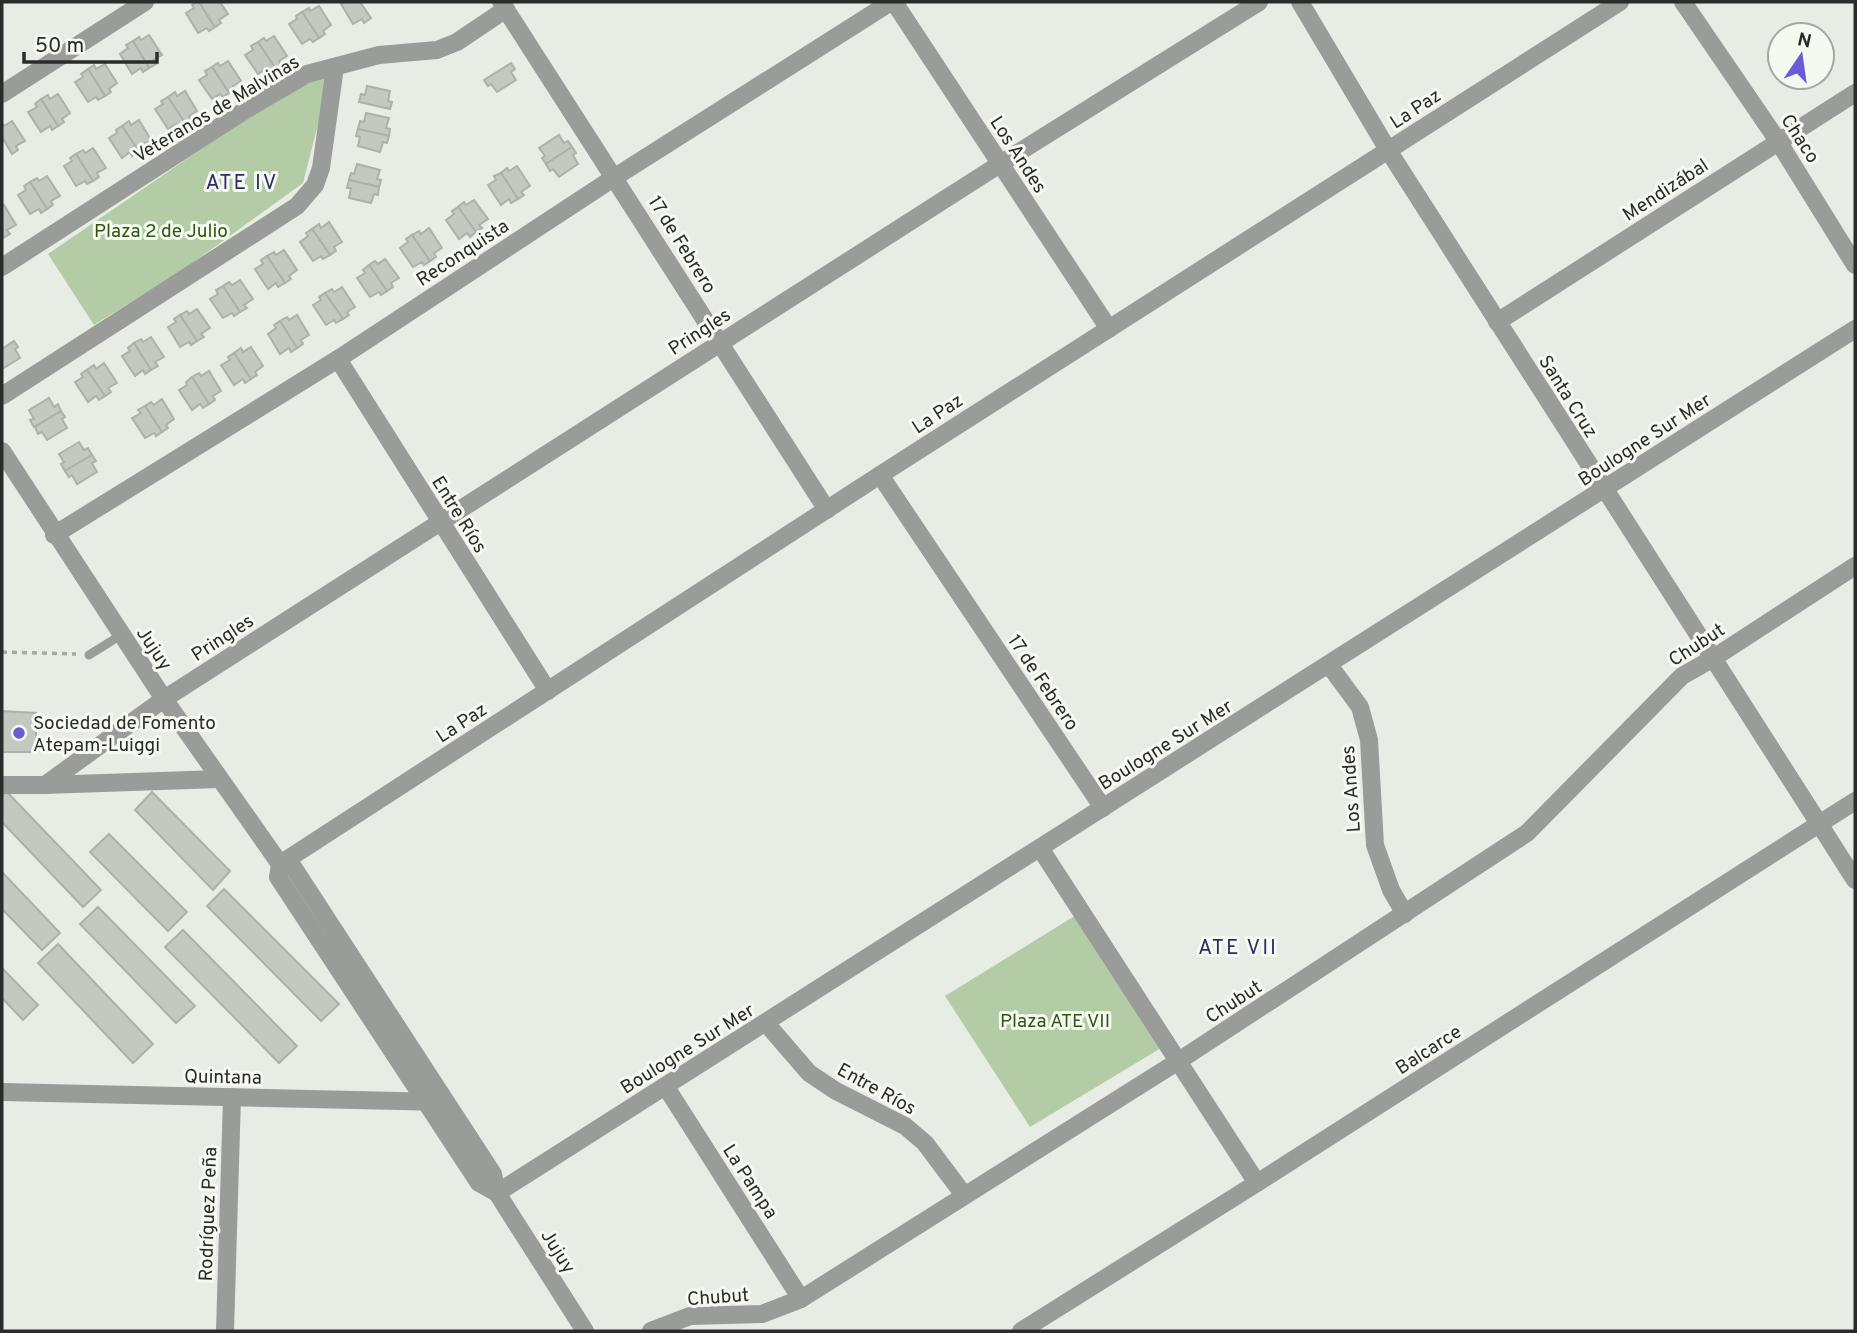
<svg xmlns="http://www.w3.org/2000/svg" width="1857" height="1333" viewBox="0 0 1857 1333" font-family="Overpass,sans-serif">
<style>
.green{fill:#b4cca6}
.building{fill:#c3c8c0;stroke:#acb1a9;stroke-width:2}
.lines{fill:none;stroke-linecap:round;stroke-linejoin:round}
.path{stroke:#a5aaa3;stroke-width:3.5;stroke-dasharray:5 5;stroke-linecap:butt}
.service{stroke:#9a9c99;stroke-width:9}
.minor{stroke:#9a9c99;stroke-width:18}
.poi-dot{fill:#6a5cd6;stroke:#f5faf1;stroke-width:2.5}
.labels{text-anchor:middle;stroke-width:6;stroke-linejoin:round;paint-order:stroke}
.street-label{font-size:19px;fill:#2a2c29;stroke:#f5faf1}
.park-label{font-size:19px;fill:#315414;stroke:#f5faf1}
.poi-label{font-size:19px;fill:#2a2c29;stroke:#f5faf1;text-anchor:start}
.neighbourhood-label{font-size:21px;letter-spacing:2px;fill:#302b66;stroke:#f5faf1}
</style>
<rect width="100%" height="100%" fill="#e7ede4"/>
<g class="green">
<polygon points="325,77 322,109 303,183 187,267 94,325 48,254 207,145 299,85"/>
<polygon points="1081,912 1166,1045 1030,1127 945,996"/>
</g>
<g class="building">
<polygon points="197,2 199,2 215,27 209,31 207,28 198,33 186,13 194,8 192,5"/>
<polygon points="199,2 220,2 228,14 219,20 221,23 215,27"/>
<polygon points="345,2 360,2 371,18 364,23 362,19 353,24 341,4"/>
<polygon points="319,6 331,25 323,31 325,34 319,38 302,12 309,8 310,11"/>
<polygon points="302,12 319,38 313,42 310,39 302,44 289,24 297,19 296,16"/>
<polygon points="149,35 162,55 153,60 156,64 149,68 133,41 139,37 141,40"/>
<polygon points="274,36 287,56 279,61 281,65 275,68 258,42 264,38 266,41"/>
<polygon points="133,41 149,68 143,72 141,68 132,74 120,54 128,48 126,45"/>
<polygon points="258,42 275,68 269,72 266,69 258,74 245,55 253,50 251,46"/>
<polygon points="228,61 241,81 233,86 235,90 229,93 212,67 218,63 220,66"/>
<polygon points="511,63 515,69 511,72 516,80 497,92 491,84 488,86 484,80"/>
<polygon points="105,64 117,83 109,89 111,92 105,96 88,69 94,65 96,69"/>
<polygon points="212,67 229,93 223,97 220,94 212,99 199,80 207,75 205,71"/>
<polygon points="88,69 105,96 98,100 96,97 88,102 75,82 83,77 81,74"/>
<polygon points="367,86 390,91 388,101 392,102 390,109 359,102 361,94 365,95"/>
<polygon points="185,91 197,111 189,116 191,119 185,123 168,97 175,92 177,96"/>
<polygon points="58,94 70,113 62,119 64,122 58,126 41,99 48,95 50,99"/>
<polygon points="168,97 185,123 178,127 176,124 168,129 155,109 163,104 161,101"/>
<polygon points="41,99 58,126 52,130 50,126 41,132 28,112 37,107 35,104"/>
<polygon points="366,113 389,118 386,128 390,129 389,136 358,129 360,121 364,122"/>
<polygon points="139,120 151,140 143,145 145,148 139,152 122,126 129,121 131,125"/>
<polygon points="12,121 25,141 16,146 18,150 12,154 2,137 2,123 4,126"/>
<polygon points="122,126 139,152 132,156 130,152 122,158 109,138 117,133 116,130"/>
<polygon points="358,129 389,136 387,143 383,142 380,152 358,146 360,137 356,136"/>
<polygon points="559,135 564,143 568,141 572,147 546,164 542,158 545,156 539,148"/>
<polygon points="572,147 576,153 573,155 578,164 559,177 553,169 550,171 546,164"/>
<polygon points="93,148 106,168 97,173 99,177 93,181 76,154 83,150 85,153"/>
<polygon points="76,154 93,181 87,184 85,181 76,186 64,166 72,161 70,158"/>
<polygon points="357,164 380,170 377,179 381,180 379,187 349,180 351,173 354,174"/>
<polygon points="517,166 530,186 521,192 524,195 518,199 501,173 507,168 509,171"/>
<polygon points="501,173 518,199 511,203 509,199 501,205 488,185 496,180 494,176"/>
<polygon points="47,176 60,196 51,201 53,205 47,209 30,182 37,178 39,181"/>
<polygon points="349,180 379,187 378,195 374,194 371,203 349,198 351,188 347,188"/>
<polygon points="30,182 47,209 41,213 39,209 30,214 18,195 26,190 24,186"/>
<polygon points="474,200 488,219 479,225 482,228 476,232 458,207 464,202 466,205"/>
<polygon points="4,205 16,225 7,230 10,234 3,238 2,206"/>
<polygon points="458,207 476,232 470,237 467,233 459,239 446,220 454,214 452,211"/>
<polygon points="329,222 342,242 334,247 336,251 330,255 312,229 319,224 321,228"/>
<polygon points="429,228 442,248 434,253 436,257 430,261 412,235 419,231 421,234"/>
<polygon points="312,229 330,255 323,259 321,256 313,261 300,242 308,236 306,233"/>
<polygon points="412,235 430,261 424,265 422,262 413,267 400,248 408,242 406,239"/>
<polygon points="284,250 297,270 289,276 291,279 285,283 267,256 274,252 276,255"/>
<polygon points="267,256 285,283 278,287 276,283 268,289 255,269 263,264 261,260"/>
<polygon points="385,259 399,278 391,283 393,287 387,291 369,265 375,261 378,264"/>
<polygon points="369,265 387,291 381,295 379,292 370,297 357,278 365,273 363,270"/>
<polygon points="240,280 253,299 244,305 247,308 240,312 223,286 229,282 232,285"/>
<polygon points="223,286 240,312 234,316 232,313 223,318 210,299 218,294 216,290"/>
<polygon points="342,287 355,307 347,312 349,315 343,319 325,293 332,289 334,292"/>
<polygon points="325,293 343,319 336,323 334,320 326,325 313,305 321,300 319,297"/>
<polygon points="197,309 210,328 201,334 204,337 197,341 180,315 187,311 189,314"/>
<polygon points="180,315 197,341 191,345 189,342 180,347 168,327 176,322 174,319"/>
<polygon points="297,315 309,335 301,340 303,344 297,348 280,321 287,317 289,320"/>
<polygon points="280,321 297,348 291,352 289,348 280,354 268,334 276,328 274,325"/>
<polygon points="151,337 164,357 155,362 158,366 151,370 134,343 141,339 143,342"/>
<polygon points="14,341 18,347 15,349 20,358 2,369 2,349"/>
<polygon points="134,343 151,370 145,374 143,370 135,376 122,356 130,351 128,348"/>
<polygon points="251,347 263,366 255,372 257,375 251,379 234,353 241,348 243,352"/>
<polygon points="234,353 251,379 245,383 243,379 234,385 221,365 230,360 228,357"/>
<polygon points="104,363 117,383 108,388 111,392 105,396 87,370 94,365 96,369"/>
<polygon points="87,370 105,396 99,400 96,396 88,402 75,382 83,377 81,374"/>
<polygon points="209,371 221,391 213,396 215,400 209,404 192,377 199,373 201,376"/>
<polygon points="192,377 209,404 203,408 200,404 192,410 179,390 187,385 186,382"/>
<polygon points="49,398 54,407 58,404 61,411 34,427 30,420 34,419 29,410"/>
<polygon points="162,399 174,419 166,425 168,428 162,432 145,406 151,402 154,405"/>
<polygon points="145,406 162,432 156,436 154,433 145,438 132,418 141,413 138,410"/>
<polygon points="61,411 65,417 62,419 67,428 47,440 42,432 38,434 35,427"/>
<polygon points="79,442 84,450 88,448 92,455 65,471 61,464 64,462 59,454"/>
<polygon points="92,455 96,461 92,463 97,472 77,484 72,475 69,477 65,471"/>
<polygon points="2,711 36,713 36,752 2,752"/>
<polygon points="6,791 101,890 83,907 2,822 2,796"/>
<polygon points="152,792 230,871 213,890 135,810"/>
<polygon points="109,834 187,912 168,931 90,852"/>
<polygon points="2,872 60,933 42,950 2,909"/>
<polygon points="224,889 339,1004 321,1021 207,906"/>
<polygon points="98,907 195,1006 176,1023 80,924"/>
<polygon points="183,930 297,1046 279,1063 165,947"/>
<polygon points="58,944 153,1044 133,1063 38,963"/>
<polygon points="2,968 38,1005 23,1020 2,998"/>
</g>
<g class="lines">
<polyline class="path" points="2,652 76,654"/>
<polyline class="service" points="89,655 121,635"/>
<g class="minor">
<polyline points="501,2 827,510"/>
<polyline points="894,2 1109,329"/>
<polyline points="1300,2 1388,150 1855,880"/>
<polyline points="1683,2 1778,141 1855,265"/>
<polyline points="2,94 145,2"/>
<polyline points="2,267 247,109 307,74 379,55 437,50 457,42 506,9"/>
<polyline points="1497,322 1855,93"/>
<polyline points="338,359 548,691"/>
<polyline points="2,396 297,206 315,185 321,168 335,67"/>
<polyline points="2,451 164,699 280,864"/>
<polyline points="880,475 1103,808"/>
<polyline points="54,535 338,359 615,177 891,2"/>
<polyline points="1329,665 1360,707 1369,740 1375,845 1391,890 1405,914"/>
<polyline points="2,785 45,785 219,779"/>
<polyline points="45,785 164,699 1000,164 1259,2"/>
<polyline points="1040,848 1257,1183"/>
<polyline points="280,864 880,475 1620,2"/>
<polyline points="280,864 293,867 493,1174 497,1193 585,1331"/>
<polyline points="280,864 278,877 479,1183 497,1193"/>
<polyline points="766,1023 809,1073 836,1091 905,1126 925,1143 964,1195"/>
<polyline points="666,1087 801,1299"/>
<polyline points="2,1092 444,1102"/>
<polyline points="497,1193 1855,329"/>
<polyline points="225,1331 232,1097"/>
<polyline points="651,1331 690,1316 762,1314 801,1299 1177,1062 1527,833 1682,676 1712,659 1855,566"/>
<polyline points="1021,1331 1257,1183 1855,801"/>
</g>
</g>
<circle class="poi-dot" cx="19" cy="733" r="7"/>
<g class="labels">
<g class="street-label">
<text transform="translate(216 108) rotate(-31)" y="7">Veteranos de Malvinas</text>
<text transform="translate(1415 108) rotate(-33)" y="7">La Paz</text>
<text transform="translate(1801 138) rotate(57)" y="7">Chaco</text>
<text transform="translate(1019 154) rotate(57)" y="7">Los Andes</text>
<text transform="translate(1665 189) rotate(-33)" y="7">Mendizábal</text>
<text transform="translate(683 244) rotate(58)" y="7">17 de Febrero</text>
<text transform="translate(462 252) rotate(-33)" y="7">Reconquista</text>
<text transform="translate(699 331) rotate(-33)" y="7">Pringles</text>
<text transform="translate(1569 396) rotate(58)" y="7">Santa Cruz</text>
<text transform="translate(937 413) rotate(-33)" y="7">La Paz</text>
<text transform="translate(1644 439) rotate(-33)" y="7">Boulogne Sur Mer</text>
<text transform="translate(460 514) rotate(58)" y="7">Entre Ríos</text>
<text transform="translate(222 637) rotate(-33)" y="7">Pringles</text>
<text transform="translate(1696 644) rotate(-33)" y="7">Chubut</text>
<text transform="translate(155 648) rotate(56)" y="7">Jujuy</text>
<text transform="translate(1044 682) rotate(56)" y="7">17 de Febrero</text>
<text transform="translate(461 722) rotate(-33)" y="7">La Paz</text>
<text transform="translate(1165 744) rotate(-32)" y="7">Boulogne Sur Mer</text>
<text transform="translate(1350 789) rotate(-94)" y="7">Los Andes</text>
<text transform="translate(1233 1001) rotate(-33)" y="7">Chubut</text>
<text transform="translate(687 1048) rotate(-32)" y="7">Boulogne Sur Mer</text>
<text transform="translate(1428 1049) rotate(-33)" y="7">Balcarce</text>
<text transform="translate(223 1076) rotate(1)" y="7">Quintana</text>
<text transform="translate(877 1088) rotate(29)" y="7">Entre Ríos</text>
<text transform="translate(751 1181) rotate(57)" y="7">La Pampa</text>
<text transform="translate(207 1214) rotate(-88)" y="7">Rodríguez Peña</text>
<text transform="translate(559 1251) rotate(58)" y="7">Jujuy</text>
<text transform="translate(718 1296) rotate(-4)" y="7">Chubut</text>
</g>
<g class="park-label">
<text x="161" y="237">Plaza 2 de Julio</text>
<text x="1055" y="1027">Plaza ATE VII</text>
</g>
<g class="poi-label">
<text x="33" y="729">Sociedad de Fomento<tspan x="33" dy="22">Atepam-Luiggi</tspan></text>
</g>
<g class="neighbourhood-label">
<text x="242" y="189">ATE IV</text>
<text x="1238" y="954">ATE VII</text>
</g>
</g>
<rect width="1857" height="1333" fill="none" stroke="#2a2c29" stroke-width="7"/>
<g transform="translate(1801 56) rotate(13)"><circle r="33" fill="#f5faf1" stroke="#a4a8a1" stroke-width="2"/>
<path d="M0-5L12 26L0 18L-12 26Z" fill="#6a5cd6"/>
<text y="-10" font-size="19" font-weight="bold" text-anchor="middle" fill="#2a2c29">N</text>
</g>
<path d="M24 52v10h133v-10" fill="none" stroke="#2a2c29" stroke-width="3.5"/>
<text x="35" y="52" font-size="21" fill="#2a2c29" stroke="#f5faf1" stroke-width="5" paint-order="stroke">50 m</text>
</svg>
